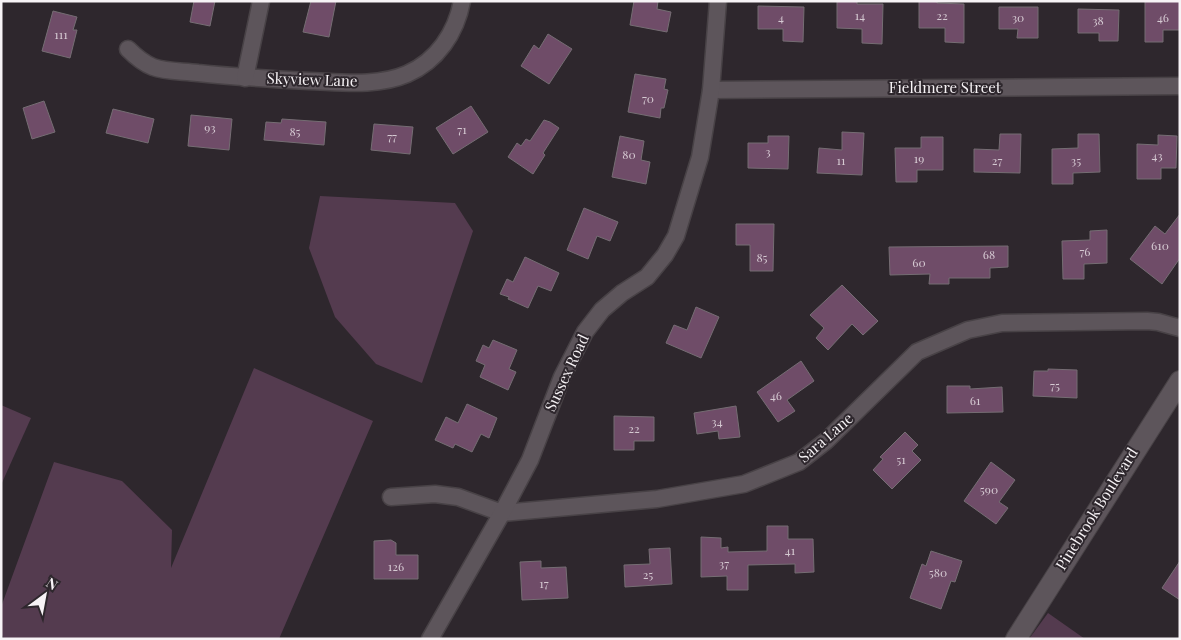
<svg xmlns="http://www.w3.org/2000/svg" width="1181" height="640" viewBox="0 0 1181 640" font-family="'Playfair Display',serif">
<style>
.green{fill:#543b4f}
.building{fill:#6f4c68;stroke:#756d73}
.lines{fill:none;stroke-linecap:round;stroke-linejoin:round}
.minor-casing{stroke:#484246;stroke-width:19}
.tertiary-casing{stroke:#484246;stroke-width:22}
.minor{stroke:#5d555b;stroke-width:16}
.tertiary{stroke:#5d555b;stroke-width:20}
.labels{text-anchor:middle;stroke-width:4;stroke-linejoin:round;paint-order:stroke}
.number-label{font-size:12px;fill:#d5c9d2}
.street-label{font-size:15px;fill:#f7f3f6;stroke:#2e272d}
</style>
<rect width="100%" height="100%" fill="#2e272d"/>
<g class="green">
<polygon points="320,196 455,203 473,231 422,383 376,364 335,317 309,248"/>
<polygon points="254,368 373,421 279,639 4,639 1,633 1,607 54,462 122,481 172,530 171,568"/>
<polygon points="1,405 31,418 1,485"/>
<polygon points="1048,613 1085,639 1029,639"/>
</g>
<g class="building">
<polygon points="194,1 215,1 210,26 190,22"/>
<polygon points="311,1 336,1 329,37 303,32"/>
<polygon points="634,1 658,1 657,9 671,12 667,32 630,25"/>
<polygon points="837,1 857,1 857,4 883,4 882,44 862,43 862,29 837,28"/>
<polygon points="919,1 937,1 937,3 964,4 964,43 945,42 945,28 919,28"/>
<polygon points="1145,1 1180,1 1180,30 1163,30 1163,42 1145,42"/>
<polygon points="758,6 804,7 803,42 783,41 783,29 758,29"/>
<polygon points="999,7 1038,7 1038,38 1017,38 1018,29 999,29"/>
<polygon points="1078,9 1119,10 1118,41 1099,41 1099,33 1078,33"/>
<polygon points="53,11 77,17 73,30 77,30 70,58 42,51"/>
<polygon points="548,34 572,49 549,84 521,66 534,45 539,49"/>
<polygon points="635,74 666,79 664,89 668,90 664,108 661,108 660,118 628,112"/>
<polygon points="44,101 55,132 32,139 23,108"/>
<polygon points="471,106 488,132 453,154 436,128"/>
<polygon points="113,109 154,119 148,143 106,133"/>
<polygon points="191,115 232,119 229,150 188,146"/>
<polygon points="282,119 326,122 324,145 264,140 266,122 281,123"/>
<polygon points="544,120 550,122 559,128 543,153 545,155 533,174 508,157 517,143 521,146 526,139 530,141"/>
<polygon points="374,124 413,127 410,154 371,150"/>
<polygon points="842,132 864,133 862,175 817,173 819,148 842,150"/>
<polygon points="1000,134 1021,134 1020,173 974,172 974,149 999,150"/>
<polygon points="1078,134 1099,134 1100,172 1073,173 1073,184 1052,184 1052,149 1078,148"/>
<polygon points="1158,135 1177,136 1176,168 1161,168 1161,179 1137,179 1137,144 1158,145"/>
<polygon points="620,136 644,141 641,160 650,162 646,184 612,177"/>
<polygon points="768,136 789,136 788,169 748,168 748,143 768,143"/>
<polygon points="921,137 943,137 943,170 917,170 917,182 896,182 895,148 921,148"/>
<polygon points="584,208 618,222 610,241 597,236 588,259 567,250"/>
<polygon points="1180,214 1180,258 1162,284 1130,259 1155,226 1165,234"/>
<polygon points="736,224 774,224 773,271 750,271 750,245 736,245"/>
<polygon points="1107,230 1107,263 1084,264 1084,279 1063,279 1062,241 1090,240 1090,231"/>
<polygon points="1008,246 1008,267 990,268 990,278 949,278 949,284 929,284 930,274 890,275 889,247"/>
<polygon points="525,257 559,273 551,291 538,286 528,308 508,299 509,297 500,294 507,279 513,282"/>
<polygon points="842,285 878,321 863,335 852,324 828,350 816,338 824,328 810,315"/>
<polygon points="696,307 719,317 701,358 666,343 674,325 687,330"/>
<polygon points="493,340 517,350 509,369 516,372 508,390 480,377 485,365 476,361 483,345 489,348"/>
<polygon points="801,361 814,381 787,400 795,411 778,422 757,392"/>
<polygon points="1048,369 1077,370 1077,398 1033,396 1034,371 1048,371"/>
<polygon points="947,386 970,386 970,389 1002,387 1003,412 947,413"/>
<polygon points="467,404 497,418 489,438 481,434 472,452 455,444 453,448 435,440 446,417 458,423"/>
<polygon points="736,406 740,437 719,439 718,431 697,434 694,413"/>
<polygon points="614,416 654,417 654,441 634,441 634,450 614,450"/>
<polygon points="905,432 918,445 912,451 921,460 892,489 873,470 883,459 880,457"/>
<polygon points="991,462 1015,480 999,502 1008,508 996,524 964,501"/>
<polygon points="767,526 788,526 788,539 813,539 814,572 795,573 795,564 748,565 748,590 727,590 727,576 701,577 701,537 721,538 721,548 728,547 728,552 767,551"/>
<polygon points="391,540 396,543 396,555 418,555 418,579 374,579 374,541"/>
<polygon points="670,548 672,584 625,587 624,565 650,564 649,549"/>
<polygon points="931,551 962,561 955,582 951,581 941,609 910,598 922,564 926,566"/>
<polygon points="541,561 541,568 566,567 568,598 522,600 520,562"/>
<polygon points="1180,561 1180,600 1162,588"/>
</g>
<g class="lines">
<g class="minor-casing">
<g id="minor">
<path d="M128,49C136,57 143,63 153,67C166,72 184,71 198,73C235,77 272,79 309,81C340,82 377,87 407,74C437,61 456,33 462,1"/>
<polyline points="245,78 261,1"/>
<polyline points="711,90 1180,86"/>
<polyline points="391,497 435,494 458,497 502,513 657,499 744,484 799,462 826,441 917,352 968,330 1002,323 1147,321 1158,322 1180,328"/>
<polyline points="430,639 502,513 530,460 562,377 585,332 602,310 622,293 647,277 665,255 676,236 700,157 711,90 718,1"/>
</g>
</g>
<g class="tertiary-casing">
<polyline id="tertiary" points="1016,639 1180,381"/>
</g>
<use href="#minor" class="minor"/>
<use href="#tertiary" class="tertiary"/>
</g>
<g class="labels">
<g class="number-label">
<text x="860" y="20">14</text>
<text x="942" y="20">22</text>
<text x="781" y="22">4</text>
<text x="1018" y="22">30</text>
<text x="1163" y="22">46</text>
<text x="1098" y="25">38</text>
<text x="61" y="39">111</text>
<text x="648" y="103">70</text>
<text x="210" y="132">93</text>
<text x="462" y="134">71</text>
<text x="295" y="136">85</text>
<text x="392" y="141">77</text>
<text x="768" y="156">3</text>
<text x="629" y="159">80</text>
<text x="1157" y="160">43</text>
<text x="919" y="163">19</text>
<text x="841" y="165">11</text>
<text x="997" y="165">27</text>
<text x="1076" y="165">35</text>
<text x="1160" y="250">610</text>
<text x="1085" y="256">76</text>
<text x="989" y="259">68</text>
<text x="762" y="262">85</text>
<text x="919" y="267">60</text>
<text x="1055" y="390">75</text>
<text x="776" y="400">46</text>
<text x="975" y="405">61</text>
<text x="717" y="426">34</text>
<text x="634" y="433">22</text>
<text x="901" y="464">51</text>
<text x="989" y="494">590</text>
<text x="790" y="555">41</text>
<text x="724" y="568">37</text>
<text x="396" y="571">126</text>
<text x="938" y="577">580</text>
<text x="648" y="579">25</text>
<text x="544" y="588">17</text>
</g>
<g class="street-label">
<text transform="translate(312 80) rotate(2)" y="5">Skyview Lane</text>
<text x="945" y="93">Fieldmere Street</text>
<text transform="translate(567 373) rotate(-65)" y="5">Sussex Road</text>
<text transform="translate(826 438) rotate(-41)" y="5">Sara Lane</text>
<text transform="translate(1097 509) rotate(-58)" y="5">Pinebrook Boulevard</text>
</g>
</g>
<rect width="1181" height="640" fill="none" stroke="#f7f3f6" stroke-width="5"/>
<g transform="translate(45 595) rotate(32)" stroke="#2e272d" stroke-width="4" paint-order="stroke">
<path d="M0-4L9 19L0 12L-9 19Z" fill="#f7f3f6"/>
<text y="-8" font-size="14" font-weight="bold" text-anchor="middle" fill="#f7f3f6">N</text>
</g>
</svg>
